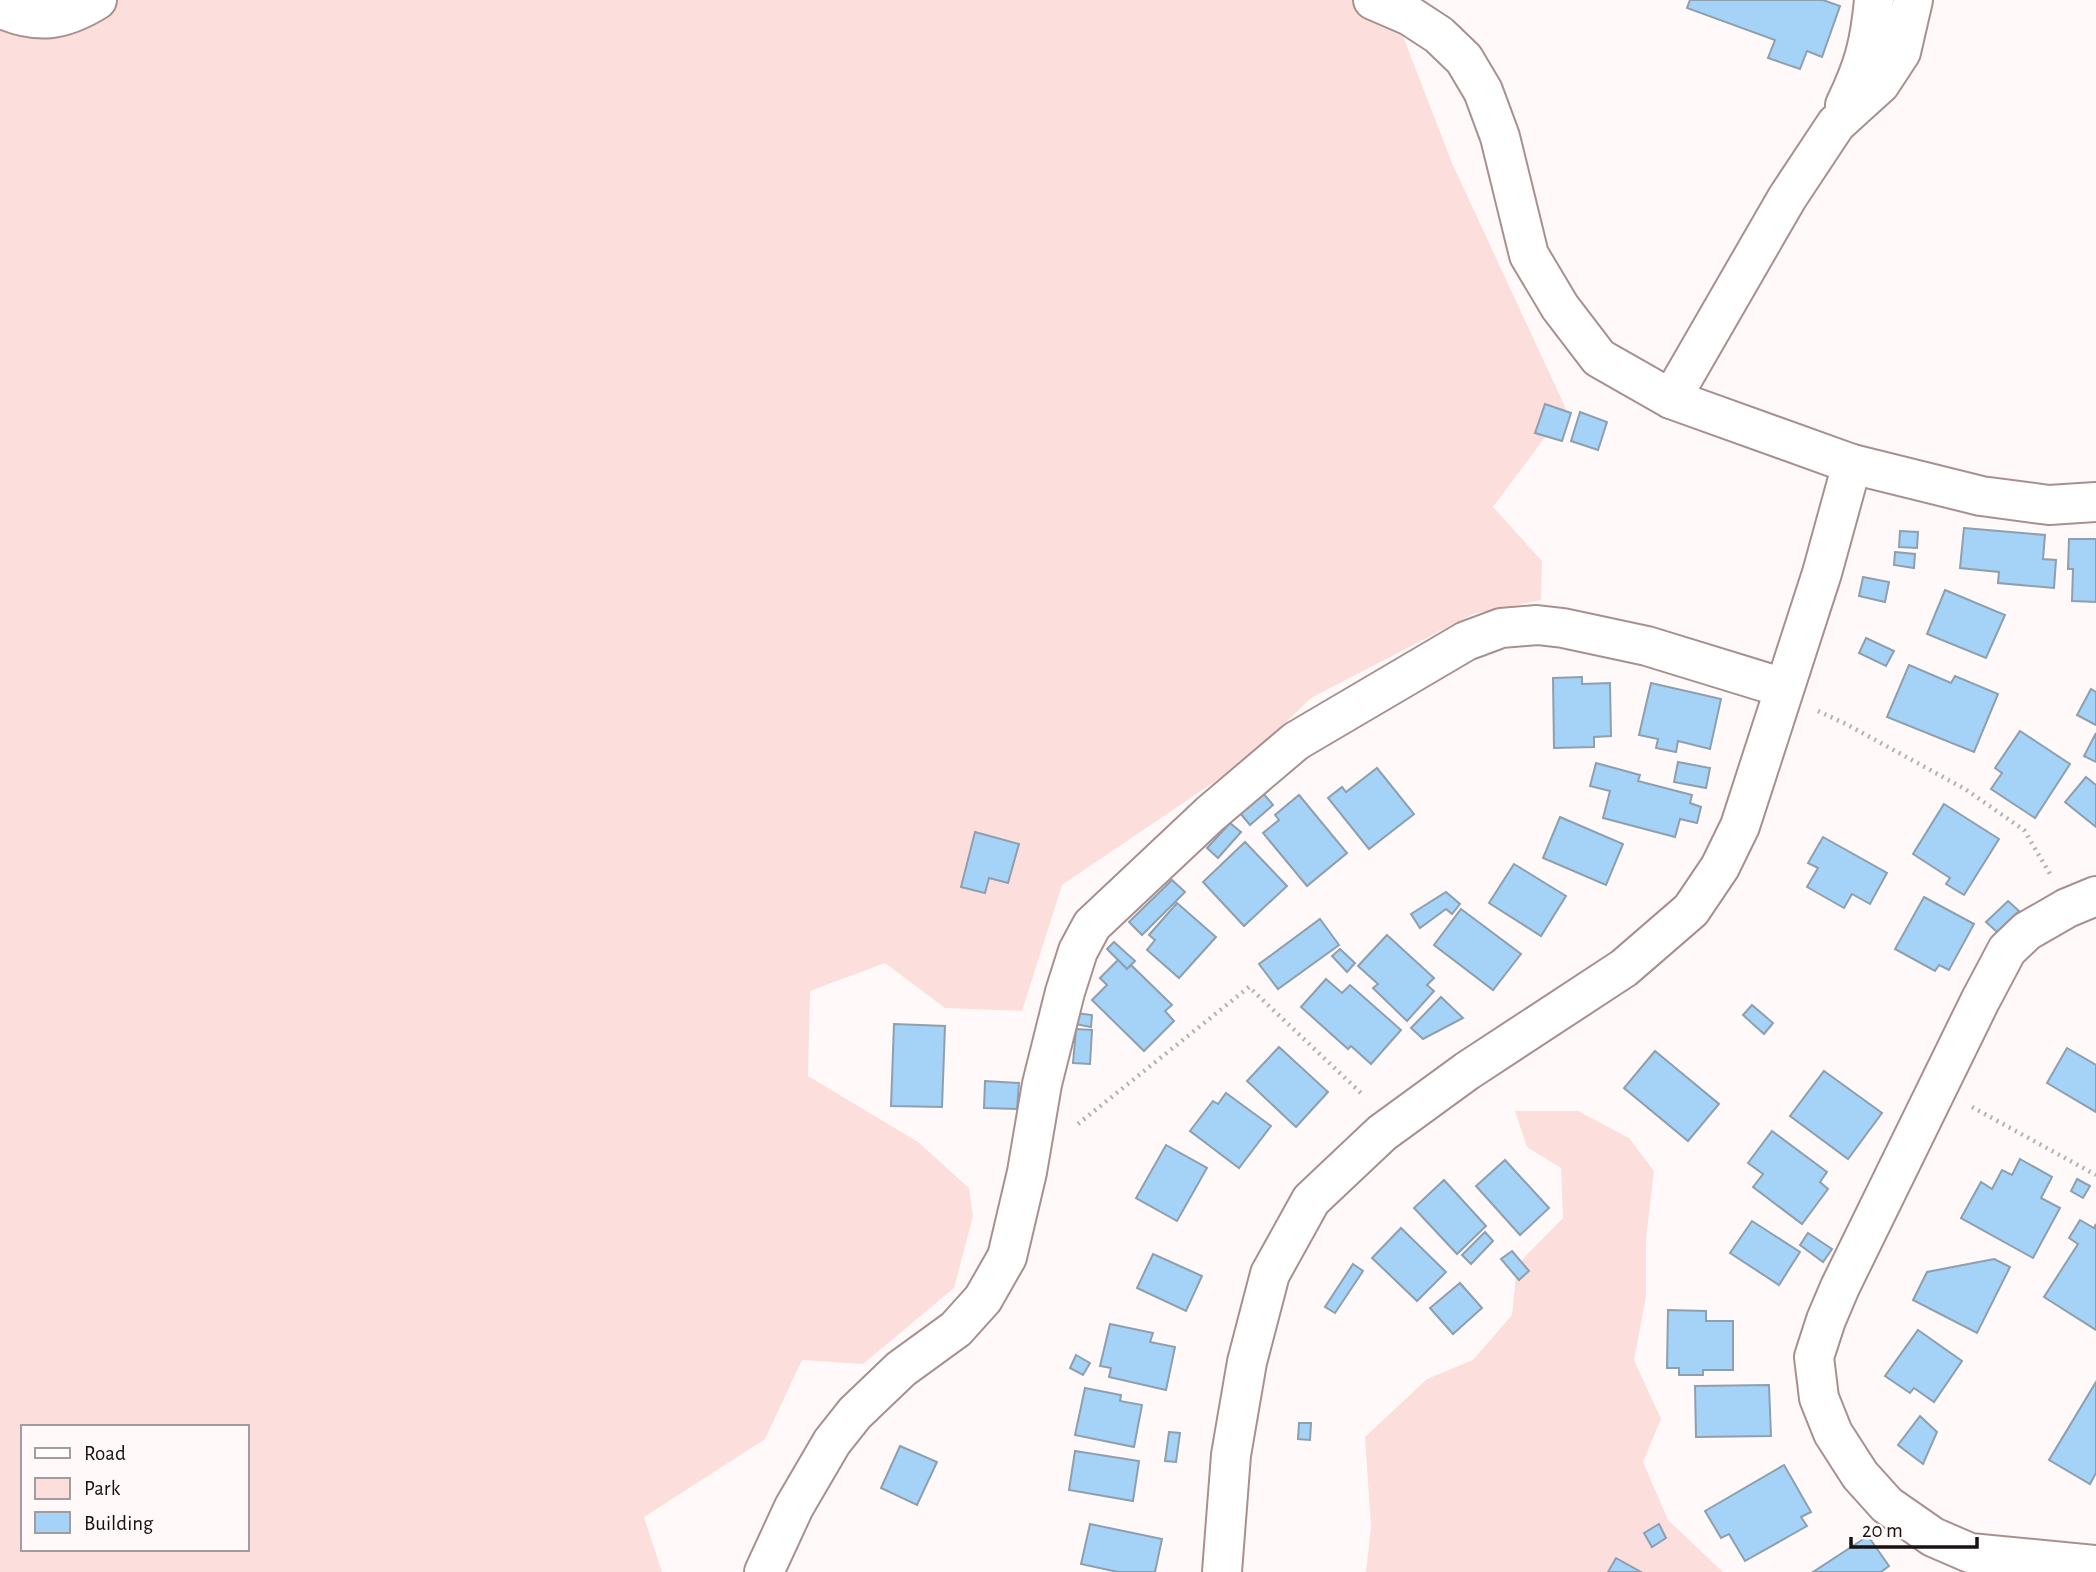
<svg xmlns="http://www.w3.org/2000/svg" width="2096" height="1572" viewBox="0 0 2096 1572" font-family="'Alegreya Sans',sans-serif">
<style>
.green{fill:#fcdedd;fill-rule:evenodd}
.building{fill:#a5d2f7;stroke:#8e9fae;stroke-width:2}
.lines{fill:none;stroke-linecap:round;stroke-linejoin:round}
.minor-casing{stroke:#a8908f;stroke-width:42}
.path{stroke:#b7b0b0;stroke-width:4.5;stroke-dasharray:2 5;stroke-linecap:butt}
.minor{stroke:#fff;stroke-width:38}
</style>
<rect width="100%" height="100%" fill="#fff9f9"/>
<g class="green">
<path d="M0,0H1389L1452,163L1566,409L1493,507L1542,561L1541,600L1473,614L1311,698L1248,759L1062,885L1022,1011L945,1008L885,963L810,991L808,1076L918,1142L969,1188L973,1216L954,1288L863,1364L802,1360L765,1439L644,1517L662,1572H0ZM23,1427H247V1549H23Z"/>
<polygon points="1515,1111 1578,1111 1629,1138 1654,1171 1646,1239 1646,1297 1634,1360 1661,1419 1643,1462 1668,1520 1723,1572 1366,1572 1371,1527 1365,1437 1427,1379 1473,1360 1512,1315 1517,1265 1563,1218 1561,1168 1527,1147"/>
</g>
<g class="building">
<polygon points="1690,0 1823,0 1840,6 1822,57 1807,51 1800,69 1768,58 1775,40 1687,8"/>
<polygon points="1545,404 1571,413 1562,441 1535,433"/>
<polygon points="1580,412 1607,422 1598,450 1571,441"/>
<polygon points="1964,528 2045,535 2043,559 2056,560 2054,588 1998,583 1999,572 1960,568"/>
<polygon points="1900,531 1918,532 1917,548 1899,547"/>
<polygon points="2069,539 2096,539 2096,602 2072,601 2073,569 2068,569"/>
<polygon points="1895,552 1915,554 1914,568 1894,565"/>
<polygon points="1863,577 1889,582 1885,602 1859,596"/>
<polygon points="1945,590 2005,615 1986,658 1927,634"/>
<polygon points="1866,638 1894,651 1886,666 1859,653"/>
<polygon points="1909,665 1951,683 1955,676 1998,694 1974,752 1887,717"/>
<polygon points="1582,677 1582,684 1610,683 1611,736 1594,737 1594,747 1554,748 1553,678"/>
<polygon points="1651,683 1721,699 1710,749 1678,741 1676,752 1656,748 1658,739 1639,735"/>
<polygon points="2091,689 2096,692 2096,725 2077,715"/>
<polygon points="2020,731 2070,764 2035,818 1991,789 2002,773 1995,768"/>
<polygon points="2096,733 2096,762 2084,756"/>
<polygon points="1678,762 1710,768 1706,788 1674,782"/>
<polygon points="1596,763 1640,775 1638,781 1692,795 1690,803 1701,807 1697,823 1680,819 1675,837 1603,818 1610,791 1590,786"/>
<polygon points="1377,768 1414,814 1369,849 1328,798 1342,787 1346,792"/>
<polygon points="2086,777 2096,785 2096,827 2065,802"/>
<polygon points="1263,793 1273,805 1250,825 1240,813"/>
<polygon points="1299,795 1347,853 1307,886 1263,833 1279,820 1275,815"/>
<polygon points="1944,804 1999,839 1964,895 1946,884 1950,878 1913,854"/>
<polygon points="1560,817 1623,844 1606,885 1543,858"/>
<polygon points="1230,823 1241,832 1218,858 1207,848"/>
<polygon points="975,832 1019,844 1008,883 989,878 985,893 961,887"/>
<polygon points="1823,837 1887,873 1870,904 1852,894 1844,908 1807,887 1818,868 1808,863"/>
<polygon points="1245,842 1287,886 1244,926 1203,882"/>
<polygon points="1514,864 1566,896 1541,936 1489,903"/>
<polygon points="1172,880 1185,892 1142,935 1129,922"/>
<polygon points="1446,892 1460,904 1452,914 1446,909 1420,928 1411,914"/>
<polygon points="1924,897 1974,924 1949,970 1939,965 1935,971 1895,949"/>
<polygon points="2008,901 2019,911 1997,932 1986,922"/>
<polygon points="1177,903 1216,937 1179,978 1147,950 1155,940 1149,935"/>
<polygon points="1461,909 1521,954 1493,990 1434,945"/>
<polygon points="1320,919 1339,945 1278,989 1259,964"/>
<polygon points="1387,935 1434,978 1427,985 1434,991 1407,1021 1373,988 1378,984 1358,966"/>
<polygon points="1114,942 1135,961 1127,969 1107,949"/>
<polygon points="1340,949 1355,963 1347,972 1332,956"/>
<polygon points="1118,960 1127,969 1131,965 1172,1005 1165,1011 1174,1021 1144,1051 1092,1000 1107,985 1100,978"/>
<polygon points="1326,979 1342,993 1350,985 1401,1030 1371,1064 1351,1046 1348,1049 1301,1007"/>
<polygon points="1441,997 1463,1018 1423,1039 1411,1028"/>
<polygon points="1752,1005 1773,1023 1764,1034 1743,1015"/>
<polygon points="1076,1013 1092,1015 1091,1027 1075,1024"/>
<polygon points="894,1024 945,1026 942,1107 891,1106"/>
<polygon points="1076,1029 1092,1030 1090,1064 1073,1063"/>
<polygon points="1279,1047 1328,1092 1296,1127 1247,1081"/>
<polygon points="2067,1048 2096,1065 2096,1112 2047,1083"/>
<polygon points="1655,1051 1719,1104 1688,1141 1624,1088"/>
<polygon points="1824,1071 1882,1113 1848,1159 1790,1116"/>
<polygon points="985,1081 1019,1083 1017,1109 984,1108"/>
<polygon points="1226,1093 1271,1126 1239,1168 1190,1131 1213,1101 1218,1104"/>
<polygon points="1772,1131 1827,1172 1820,1182 1828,1189 1802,1224 1753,1187 1763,1174 1748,1163"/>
<polygon points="1166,1145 1207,1168 1177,1221 1136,1198"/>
<polygon points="2020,1159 2052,1177 2041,1198 2060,1208 2033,1258 1961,1218 1981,1182 1992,1189 2002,1170 2012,1175"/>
<polygon points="1505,1160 1549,1208 1520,1235 1476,1186"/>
<polygon points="2077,1179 2090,1186 2083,1198 2071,1191"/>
<polygon points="1444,1180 1486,1226 1457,1254 1414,1208"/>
<polygon points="2080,1220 2094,1228 2096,1224 2096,1330 2044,1297 2078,1244 2069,1238"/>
<polygon points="1752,1221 1800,1252 1779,1285 1730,1253"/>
<polygon points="1401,1228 1446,1272 1417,1301 1372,1258"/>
<polygon points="1485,1232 1493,1241 1471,1264 1462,1255"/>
<polygon points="1808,1233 1832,1249 1823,1262 1800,1245"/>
<polygon points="1512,1251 1529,1271 1519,1280 1501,1259"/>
<polygon points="1153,1254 1202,1276 1186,1311 1137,1288"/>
<polygon points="1994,1259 2010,1267 1977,1333 1913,1300 1927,1272"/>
<polygon points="1353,1264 1363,1271 1335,1313 1325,1307"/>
<polygon points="1460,1283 1482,1308 1453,1334 1430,1308"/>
<polygon points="1668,1310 1706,1311 1706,1321 1733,1321 1733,1370 1703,1370 1703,1375 1679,1375 1679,1368 1667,1368"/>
<polygon points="1110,1324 1153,1333 1150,1342 1175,1347 1166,1390 1109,1377 1111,1368 1100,1366"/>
<polygon points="1918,1330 1962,1361 1934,1402 1914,1388 1910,1393 1885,1376"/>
<polygon points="1076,1355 1090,1363 1083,1375 1070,1368"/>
<polygon points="2096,1382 2096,1473 2090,1484 2049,1460"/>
<polygon points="1769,1385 1771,1436 1696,1437 1695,1386"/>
<polygon points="1085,1388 1121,1395 1120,1401 1142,1405 1134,1447 1075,1435"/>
<polygon points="1920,1416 1937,1432 1923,1464 1898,1445"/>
<polygon points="1299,1423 1311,1423 1310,1440 1298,1439"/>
<polygon points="1169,1432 1180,1433 1176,1462 1165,1461"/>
<polygon points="900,1446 937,1462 917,1505 881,1488"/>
<polygon points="1075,1451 1139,1461 1133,1501 1069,1490"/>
<polygon points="1784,1465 1811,1512 1801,1517 1807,1526 1745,1561 1729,1534 1721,1538 1705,1511"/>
<polygon points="1090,1524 1162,1539 1155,1572 1118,1572 1081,1564"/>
<polygon points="1659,1524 1666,1538 1652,1547 1644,1533"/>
<polygon points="1868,1536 1889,1566 1881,1572 1813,1572"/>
<polygon points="1616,1558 1641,1572 1608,1572"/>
</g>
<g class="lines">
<g class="minor-casing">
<g id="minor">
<polyline points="1373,0 1410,16 1439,35 1464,59 1483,91 1500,137 1529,255 1560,307 1599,358 1671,399 1852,464 1981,496 2049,505 2096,502"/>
<path d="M0,8C37,25 63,21 97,0"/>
<path d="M1845,105C1864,66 1870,43 1874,0"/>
<polyline points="1671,399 1787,198 1836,124 1880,84 1901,52 1913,0"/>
<polyline points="2096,896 2067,908 2027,931 2007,950 1980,1001 1840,1287 1826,1320 1814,1357 1819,1398 1833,1433 1860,1475 1887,1505 1933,1537 1970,1553 2096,1565"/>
<polyline points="764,1572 794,1507 832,1442 855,1413 901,1369 956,1329 983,1299 1007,1257 1027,1172 1042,1084 1065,992 1078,951 1092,925 1210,814 1296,741 1466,641 1501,628 1537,625 1563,628 1647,646 1784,688"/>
<polyline points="1222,1572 1231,1455 1247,1362 1270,1274 1311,1200 1382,1133 1467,1071 1624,968 1691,910 1720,867 1740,826 1822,573 1852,464"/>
</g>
</g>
<g class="path">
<polyline points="1818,711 1846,724 1965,789 2024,830 2050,874"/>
<polyline points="1972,1107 2096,1175"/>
<polyline points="1078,1124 1249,987 1363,1095"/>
</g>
<use href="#minor" class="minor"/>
</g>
<rect x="21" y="1425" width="228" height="126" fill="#fff9f9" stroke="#a39c9c" stroke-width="2"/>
<rect x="35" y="1448" width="35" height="10" fill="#ffffff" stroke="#a39c9c" stroke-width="2"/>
<text x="84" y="1460" font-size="21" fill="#1a1111">Road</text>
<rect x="35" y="1478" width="35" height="21" fill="#fcdedd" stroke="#a39c9c" stroke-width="2"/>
<text x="84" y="1495" font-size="21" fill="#1a1111">Park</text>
<rect x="35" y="1512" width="35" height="21" fill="#a5d2f7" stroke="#a39c9c" stroke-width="2"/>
<text x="84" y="1530" font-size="21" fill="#1a1111">Building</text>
<path d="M1851 1537v10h126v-10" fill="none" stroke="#1a1111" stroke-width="3.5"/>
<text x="1862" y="1537" font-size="21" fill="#1a1111" stroke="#fff9f9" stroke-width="5" paint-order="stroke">20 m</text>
</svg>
